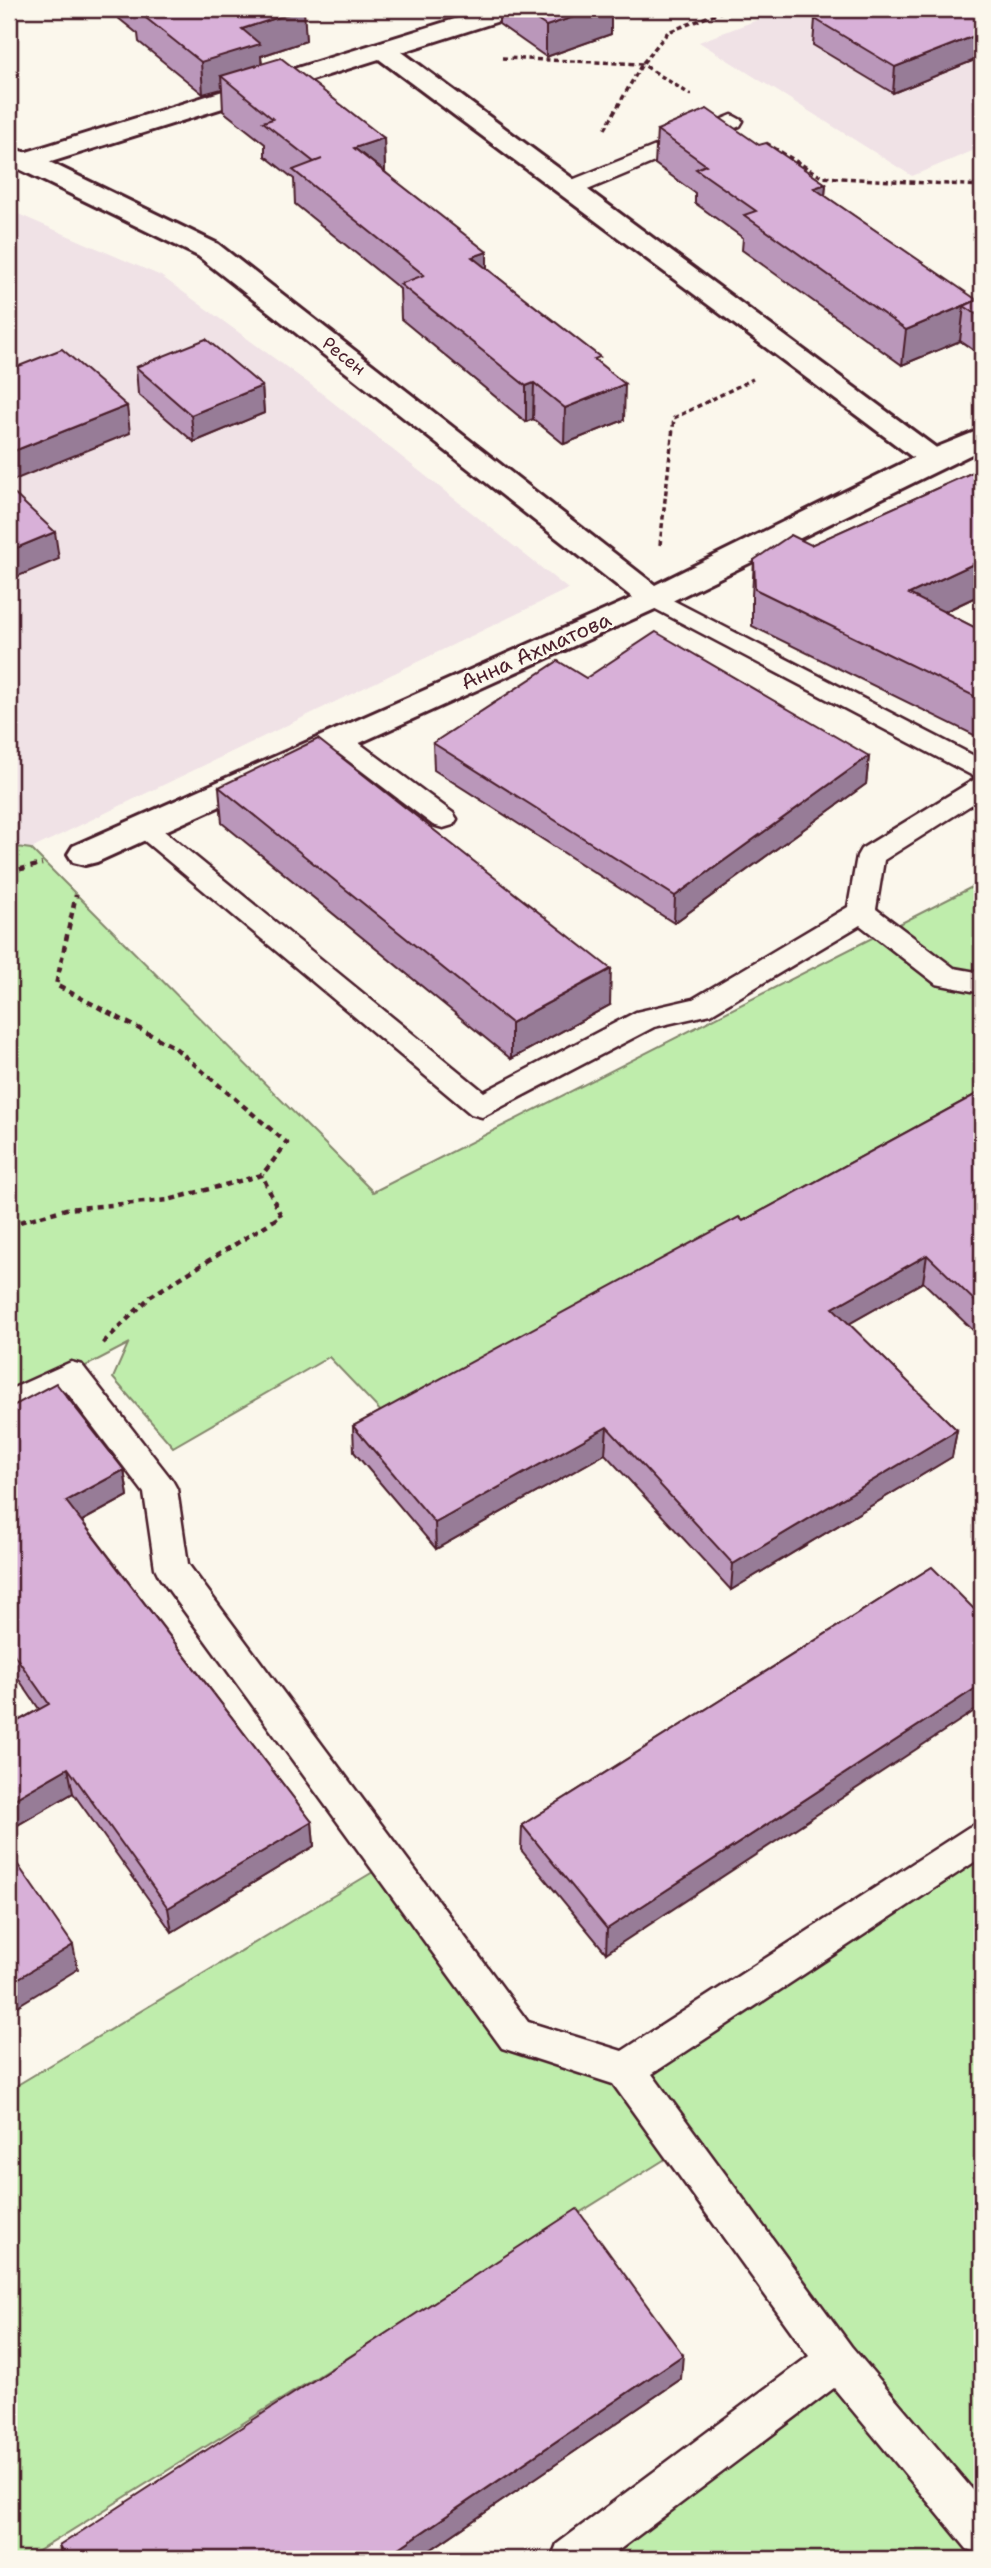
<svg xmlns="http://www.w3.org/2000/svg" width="991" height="2568" viewBox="0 0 991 2568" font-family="'Shantell Sans',sans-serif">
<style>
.built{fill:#f0e2e6}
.green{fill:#bfedac;stroke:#84866c;stroke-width:2}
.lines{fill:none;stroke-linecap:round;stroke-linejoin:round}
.service-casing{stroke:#4a1f2b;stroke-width:5}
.minor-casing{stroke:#4a1f2b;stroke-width:6}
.tertiary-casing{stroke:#4a1f2b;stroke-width:6}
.path-far1{stroke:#4a1f2b;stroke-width:3.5;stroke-dasharray:5 3.5;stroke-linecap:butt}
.path{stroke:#4a1f2b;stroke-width:4.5;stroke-dasharray:6 5;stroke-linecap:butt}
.service{fill:#fbf7ec;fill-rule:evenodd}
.minor{fill:#fbf7ec;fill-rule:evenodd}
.tertiary{fill:#fbf7ec;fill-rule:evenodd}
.wall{fill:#ba97ba;stroke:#4a1f2b;stroke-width:2}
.shaded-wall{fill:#977b97;stroke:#4a1f2b;stroke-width:2}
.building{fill:#d8b0d8;stroke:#4a1f2b;stroke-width:2}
.labels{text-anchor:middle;stroke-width:6;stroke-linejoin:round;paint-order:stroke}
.far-street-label{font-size:18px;fill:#4a1f2b;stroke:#fbf7ec}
.street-label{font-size:21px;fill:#4a1f2b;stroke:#fbf7ec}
</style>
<rect width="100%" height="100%" fill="#fbf7ec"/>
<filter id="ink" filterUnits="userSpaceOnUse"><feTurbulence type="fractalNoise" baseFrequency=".0143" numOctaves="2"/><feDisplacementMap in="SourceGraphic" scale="14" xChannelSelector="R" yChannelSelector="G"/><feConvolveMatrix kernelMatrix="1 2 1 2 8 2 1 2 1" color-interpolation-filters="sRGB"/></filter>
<g filter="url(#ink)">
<g class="built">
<polygon points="786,9 982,9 982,147 912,176 699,42"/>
<polygon points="9,210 161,276 311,385 568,589 31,849 9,846"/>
</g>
<g class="green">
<polygon points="9,846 31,849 373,1192 982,882 982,1097 387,1418 329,1357 173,1447 113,1378 128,1344 9,1406"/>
<polygon points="982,1838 982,2559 572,2559 837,2360 683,2148 34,2554 36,2559 9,2559 9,2090 388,1863 515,2036 626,2070"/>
</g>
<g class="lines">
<g class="service-casing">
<g id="service">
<polygon points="732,115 743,121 740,126 578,194 562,194 559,189 562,184"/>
<polygon points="653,590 982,760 982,798 884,860 876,909 954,968 982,973 982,993 936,984 860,925 711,1014 654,1027 482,1117 471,1114 129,828 133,822 143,819 153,822 484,1092 636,1012 693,999 848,907 857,856 861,849 977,778 644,603 640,598 644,593"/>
<polygon points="338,731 347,734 453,813 457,819 453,825 443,828 433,825 329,746 325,740 329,734"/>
<polygon points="71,1362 82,1365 172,1480 177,1489 188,1564 528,2022 622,2051 969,1827 982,1822 982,1857 652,2074 851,2346 982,2501 982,2555 967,2549 834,2388 607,2559 551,2559 557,2544 809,2356 613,2084 502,2048 160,1578 155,1568 144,1493 66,1391 9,1418 9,1390"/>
</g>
</g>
<g class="minor-casing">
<g id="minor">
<polygon points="487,9 524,9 521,14 402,52 943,453 948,459 943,465 933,468 923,465 379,59 35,167 17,167 13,161 17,155"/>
<polygon points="653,589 664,591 669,598 664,605 97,862 85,865 73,862 68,854 73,846"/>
</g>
</g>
<g class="tertiary-casing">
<polygon id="tertiary" points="9,148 35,155 218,244 655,585 923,453 982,429 982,449 664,605 653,607 642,605 198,256 9,164"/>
</g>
<g class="path-far1">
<polyline points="502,58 642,64 691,95"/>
<polyline points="605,129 642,64 668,32 728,9"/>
<polyline points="766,143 822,177 982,186"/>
<polyline points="660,545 674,418 753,379"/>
</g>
<g class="path">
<polyline points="9,872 42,864"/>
<polyline points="9,1225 66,1209 168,1200 262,1175 287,1143 174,1047 56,985 76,895"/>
<polyline points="103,1343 151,1296 281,1216 262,1175"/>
</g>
<use href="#service" class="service"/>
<use href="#minor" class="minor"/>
<use href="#tertiary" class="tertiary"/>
</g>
<g class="wall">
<polygon points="107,9 303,9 306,41 261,56 262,64 384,138 385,172 487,268 600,364 624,420 564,444 533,419 526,422 401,319 400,289 295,204 294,179 265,156 265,144 223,111 222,89 203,94 139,42 138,34"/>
<polygon points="499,9 611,9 611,34 546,57 499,24"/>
<polygon points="982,9 982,57 893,93 813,45 815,19"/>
<polygon points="657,130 759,145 826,184 825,196 977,301 982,298 982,356 960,341 902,365 742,250 743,238 695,203 695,193 655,164"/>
<polygon points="136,367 262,386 264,413 194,442 138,394"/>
<polygon points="982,468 982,594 944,612 982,631 982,739 752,626 752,596 754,560 811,545"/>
<polygon points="586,678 869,756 866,784 674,923 434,770 433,743"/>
<polygon points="219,787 610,1005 511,1059 222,823"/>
<polygon points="982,1091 982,1339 923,1282 849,1324 957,1430 952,1457 731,1590 605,1454 436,1549 354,1452 353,1426 743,1221"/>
<polygon points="9,1408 124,1470 128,1496 82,1521 312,1822 314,1846 172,1932 73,1793 9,1830 9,1726 39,1709 9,1665"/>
<polygon points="932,1567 606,1953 521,1850 522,1825"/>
<polygon points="681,2379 417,2559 62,2559 59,2546"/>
</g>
<g class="shaded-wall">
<polygon points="304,9 306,41 261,56 262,76 221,76 222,89 203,94 201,62 242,29"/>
<polygon points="598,9 611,9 611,34 546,57 546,26"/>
<polygon points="982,33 982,57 893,93 895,67"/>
<polygon points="384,138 385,172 354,148"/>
<polygon points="826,184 823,218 814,188"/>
<polygon points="487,252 487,287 472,257"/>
<polygon points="977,300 964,306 960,341 902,365 906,330"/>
<polygon points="534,383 533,419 526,422 526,386"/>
<polygon points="625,384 624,420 564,444 565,408"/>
<polygon points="262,386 264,413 194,442 191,415"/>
<polygon points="127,406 130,433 9,482 9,453"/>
<polygon points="55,532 59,559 9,580 9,551"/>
<polygon points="982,560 982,594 905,630 909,594"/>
<polygon points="869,756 866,784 674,923 675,896"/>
<polygon points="611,969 610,1005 511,1059 511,1023"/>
<polygon points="927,1255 923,1282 829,1335 833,1308"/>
<polygon points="607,1427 605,1454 436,1549 435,1523"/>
<polygon points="957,1430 952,1457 731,1590 733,1564"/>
<polygon points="124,1470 128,1496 71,1527 66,1501"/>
<polygon points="982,1684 982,1706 606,1953 607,1929"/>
<polygon points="68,1768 73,1793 9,1830 9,1802"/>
<polygon points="312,1822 314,1846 172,1932 168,1908"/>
<polygon points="73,1945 78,1969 9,2011 9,1984"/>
<polygon points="683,2355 681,2379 417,2559 383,2559"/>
</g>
<g class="building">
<polygon points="141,9 304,9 242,29 260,44 201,62 136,10"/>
<polygon points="520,9 598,9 546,26"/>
<polygon points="843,9 982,9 982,33 895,67 815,19"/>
<polygon points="281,58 384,138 354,148 487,252 472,257 600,357 594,359 625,384 565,408 534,383 526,386 400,284 424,275 293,170 322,159 314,162 263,122 273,119 221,76"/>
<polygon points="707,109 759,145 766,143 826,184 814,188 977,300 906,330 744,215 756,211 696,169 706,165 657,130"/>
<polygon points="982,298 982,318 964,306"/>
<polygon points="206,339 262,386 191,415 136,367"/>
<polygon points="62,349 127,406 9,453 9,370"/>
<polygon points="982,468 982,560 909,594 982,631 982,700 755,589 754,560 791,535 811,545"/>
<polygon points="9,489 55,532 9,551"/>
<polygon points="656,632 869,756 675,896 433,743 558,661 586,678"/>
<polygon points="318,739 611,969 511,1023 219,787"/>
<polygon points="982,1091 982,1308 927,1255 833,1308 957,1430 733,1564 607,1427 435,1523 353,1426 739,1217 743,1221"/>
<polygon points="56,1383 124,1470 66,1501 312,1822 168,1908 68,1768 9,1802 9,1726 49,1704 9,1647 9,1408"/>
<polygon points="932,1567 982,1617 982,1684 607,1929 522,1825"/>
<polygon points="9,1852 73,1945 9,1984"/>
<polygon points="577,2209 683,2355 383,2559 66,2559 59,2546"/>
</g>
</g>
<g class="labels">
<g class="far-street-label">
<text transform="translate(344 356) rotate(38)" y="6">Ресен</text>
</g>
<g class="street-label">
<text transform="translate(536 651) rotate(-24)" y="7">Анна Ахматова</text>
</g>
</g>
<rect width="991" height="2568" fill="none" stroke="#fbf7ec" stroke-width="35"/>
<rect x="18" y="18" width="956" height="2533" fill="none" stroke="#4a1f2b" stroke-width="2.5" filter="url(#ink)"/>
</svg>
